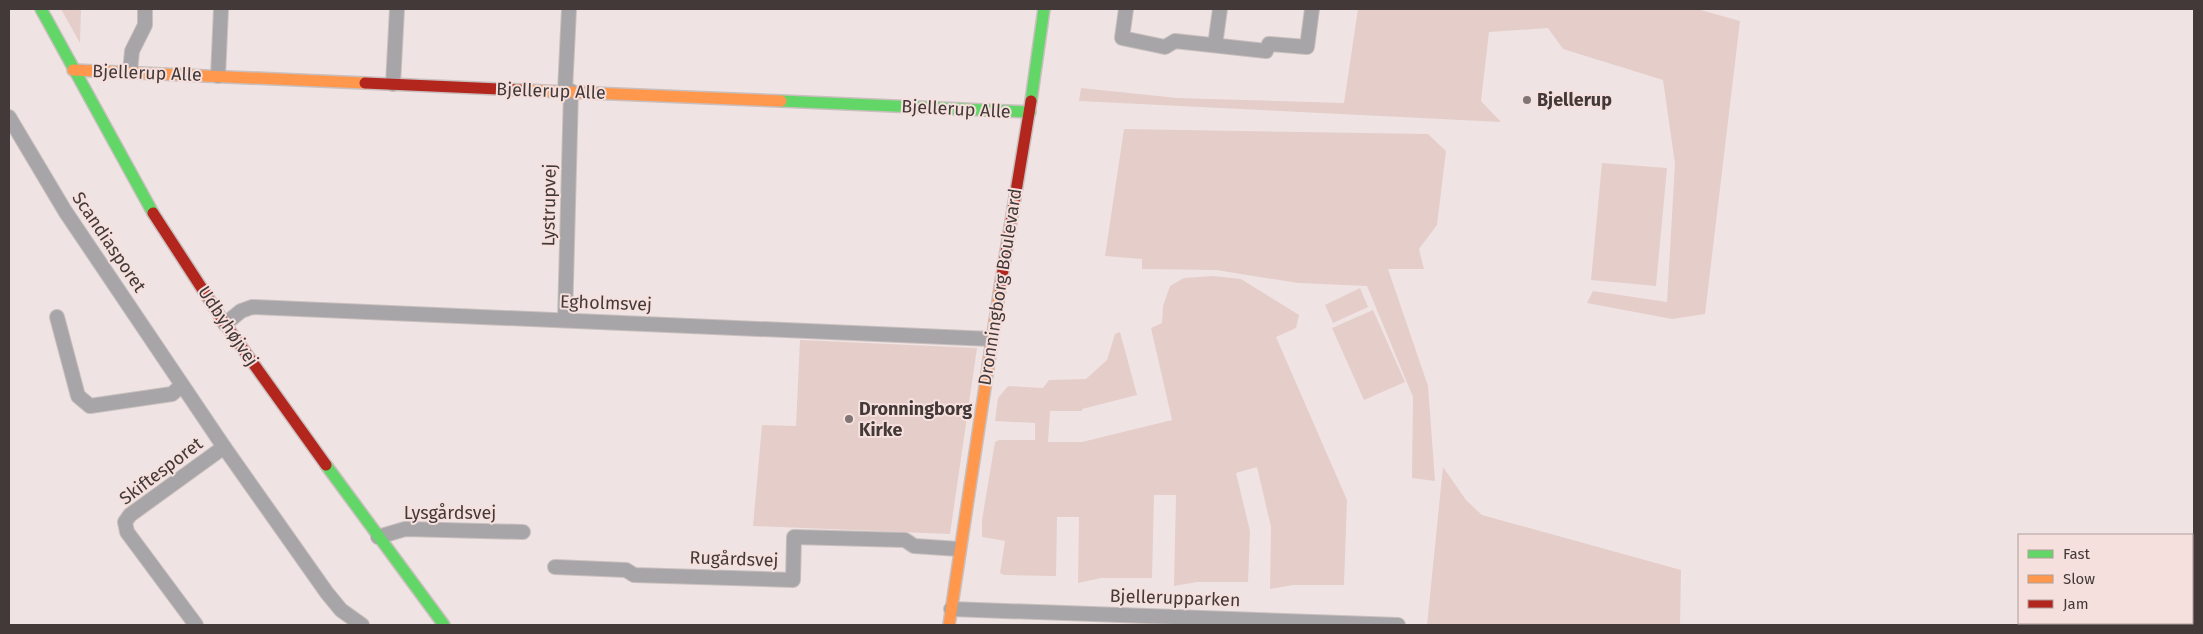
<svg xmlns="http://www.w3.org/2000/svg" width="2203" height="634" viewBox="0 0 2203 634" font-family="'Fira Sans',sans-serif">
<style>
.green{fill:#e5cdca}
.lines{fill:none;stroke-linecap:round;stroke-linejoin:round}
.street-casing{stroke:#c8bfbe;stroke-width:16}
.fast-casing{stroke:#c8bfbe;stroke-width:14}
.slow-casing{stroke:#c8bfbe;stroke-width:14}
.jam-casing{stroke:#c8bfbe;stroke-width:14}
.street{stroke:#a7a5a7;stroke-width:14}
.fast{stroke:#63d668;stroke-width:11}
.slow{stroke:#ff974d;stroke-width:11}
.jam{stroke:#b3261e;stroke-width:11}
.poi-dot{fill:#7f7574;stroke:#f5e0dd;stroke-width:2}
.labels{text-anchor:middle;stroke-width:4;stroke-linejoin:round;paint-order:stroke}
.street-label{font-size:18px;fill:#423938;stroke:#f5e0dd}
.poi-label{font-size:18px;font-weight:bold;fill:#423938;stroke:#f5e0dd;text-anchor:start}
</style>
<rect width="100%" height="100%" fill="#efe4e3"/>
<g class="green">
<polygon points="61,9 81,9 80,43"/>
<polygon points="1358,9 1697,9 1740,21 1705,314 1672,319 1587,303 1593,291 1667,302 1675,164 1663,80 1563,49 1548,28 1489,32 1481,101 1501,122 1079,101 1081,88 1177,98 1344,103"/>
<polygon points="1124,129 1428,134 1446,151 1437,225 1419,249 1424,269 1388,269 1428,386 1435,481 1412,478 1413,397 1367,286 1298,283 1216,270 1142,269 1142,259 1105,256"/>
<polygon points="1602,163 1667,168 1656,286 1591,280"/>
<polygon points="1213,276 1241,279 1299,315 1296,328 1276,337 1347,500 1344,585 1293,585 1270,589 1271,527 1257,467 1236,473 1250,531 1248,582 1197,582 1174,586 1176,495 1154,495 1152,578 1101,578 1078,583 1079,517 1057,517 1056,576 1004,575 1000,573 1005,541 982,537 982,520 995,442 999,440 1035,440 1035,423 995,421 998,398 1008,386 1043,388 1049,380 1086,379 1107,360 1115,334 1120,332 1137,395 1082,409 1082,411 1050,411 1048,442 1082,442 1172,420 1151,328 1162,323 1163,306 1170,286 1184,278"/>
<polygon points="1360,288 1368,307 1333,323 1325,305"/>
<polygon points="1373,310 1405,382 1364,400 1332,328"/>
<polygon points="800,340 977,348 950,534 753,526 762,425 796,426"/>
<polygon points="1443,467 1466,500 1482,515 1681,570 1680,625 1427,625"/>
</g>
<g class="lines">
<g class="street-casing">
<g id="street">
<polyline points="1126,9 1122,38 1165,47 1175,41 1266,51 1269,44 1307,47 1312,9"/>
<polyline points="1215,45 1220,9"/>
<polyline points="130,72 132,51 145,25 145,9"/>
<polyline points="218,76 221,9"/>
<polyline points="393,84 397,9"/>
<polyline points="565,91 569,9"/>
<polyline points="9,117 65,211 224,447 327,593 341,610 362,625"/>
<polyline points="57,317 78,396 90,406 172,394 182,385"/>
<polyline points="565,320 571,91"/>
<polyline points="225,324 241,311 252,307 991,339"/>
<polyline points="378,537 405,529 523,532"/>
<polyline points="555,567 626,570 634,575 793,580 794,537 905,540 914,546 959,549"/>
<polyline points="951,609 1398,625"/>
<polyline points="196,625 127,532 125,522 130,515 224,447"/>
</g>
</g>
<g class="fast-casing">
<g id="fast">
<polyline points="41,9 153,213"/>
<polyline points="781,101 1030,112"/>
<polyline points="1031,101 1044,9"/>
<polyline points="326,465 444,625"/>
</g>
</g>
<g class="slow-casing">
<g id="slow">
<polyline points="73,70 365,83"/>
<polyline points="520,90 781,101"/>
<polyline points="949,625 1000,288"/>
</g>
</g>
<g class="jam-casing">
<g id="jam">
<polyline points="365,83 520,90"/>
<polyline points="153,213 225,324 326,465"/>
<polyline points="1000,288 1031,101"/>
</g>
</g>
<use href="#street" class="street"/>
<use href="#fast" class="fast"/>
<use href="#slow" class="slow"/>
<use href="#jam" class="jam"/>
</g>
<g class="poi-dot">
<circle cx="1527" cy="100" r="5"/>
<circle cx="849" cy="419" r="5"/>
</g>
<g class="labels">
<g class="street-label">
<text transform="translate(147 73) rotate(2)" y="6">Bjellerup Alle</text>
<text transform="translate(551 91) rotate(2)" y="6">Bjellerup Alle</text>
<text transform="translate(956 109) rotate(3)" y="6">Bjellerup Alle</text>
<text transform="translate(549 205) rotate(-89)" y="6">Lystrupvej</text>
<text transform="translate(109 242) rotate(56)" y="6">Scandiasporet</text>
<text transform="translate(1000 287) rotate(-81)" y="6">Dronningborg Boulevard</text>
<text transform="translate(606 303) rotate(2)" y="6">Egholmsvej</text>
<text transform="translate(228 326) rotate(56)" y="6">Udbyhøjvej</text>
<text transform="translate(161 471) rotate(-37)" y="6">Skiftesporet</text>
<text x="450" y="519">Lysgårdsvej</text>
<text transform="translate(734 559) rotate(2)" y="6">Rugårdsvej</text>
<text transform="translate(1175 598) rotate(2)" y="6">Bjellerupparken</text>
</g>
<g class="poi-label">
<text x="1537" y="106">Bjellerup</text>
<text x="859" y="415">Dronningborg<tspan x="859" dy="21">Kirke</tspan></text>
</g>
</g>
<rect width="2203" height="634" fill="none" stroke="#423938" stroke-width="20"/>
<rect x="2018" y="534" width="175" height="90" fill="#f5e0dd" stroke="#ad9d9b"/>
<rect x="2028" y="550" width="25" height="8" fill="#63d668" stroke="#ad9d9b"/>
<text x="2063" y="559" font-size="15" fill="#423938">Fast</text>
<rect x="2028" y="575" width="25" height="8" fill="#ff974d" stroke="#ad9d9b"/>
<text x="2063" y="584" font-size="15" fill="#423938">Slow</text>
<rect x="2028" y="600" width="25" height="8" fill="#b3261e" stroke="#ad9d9b"/>
<text x="2063" y="609" font-size="15" fill="#423938">Jam</text>
</svg>
